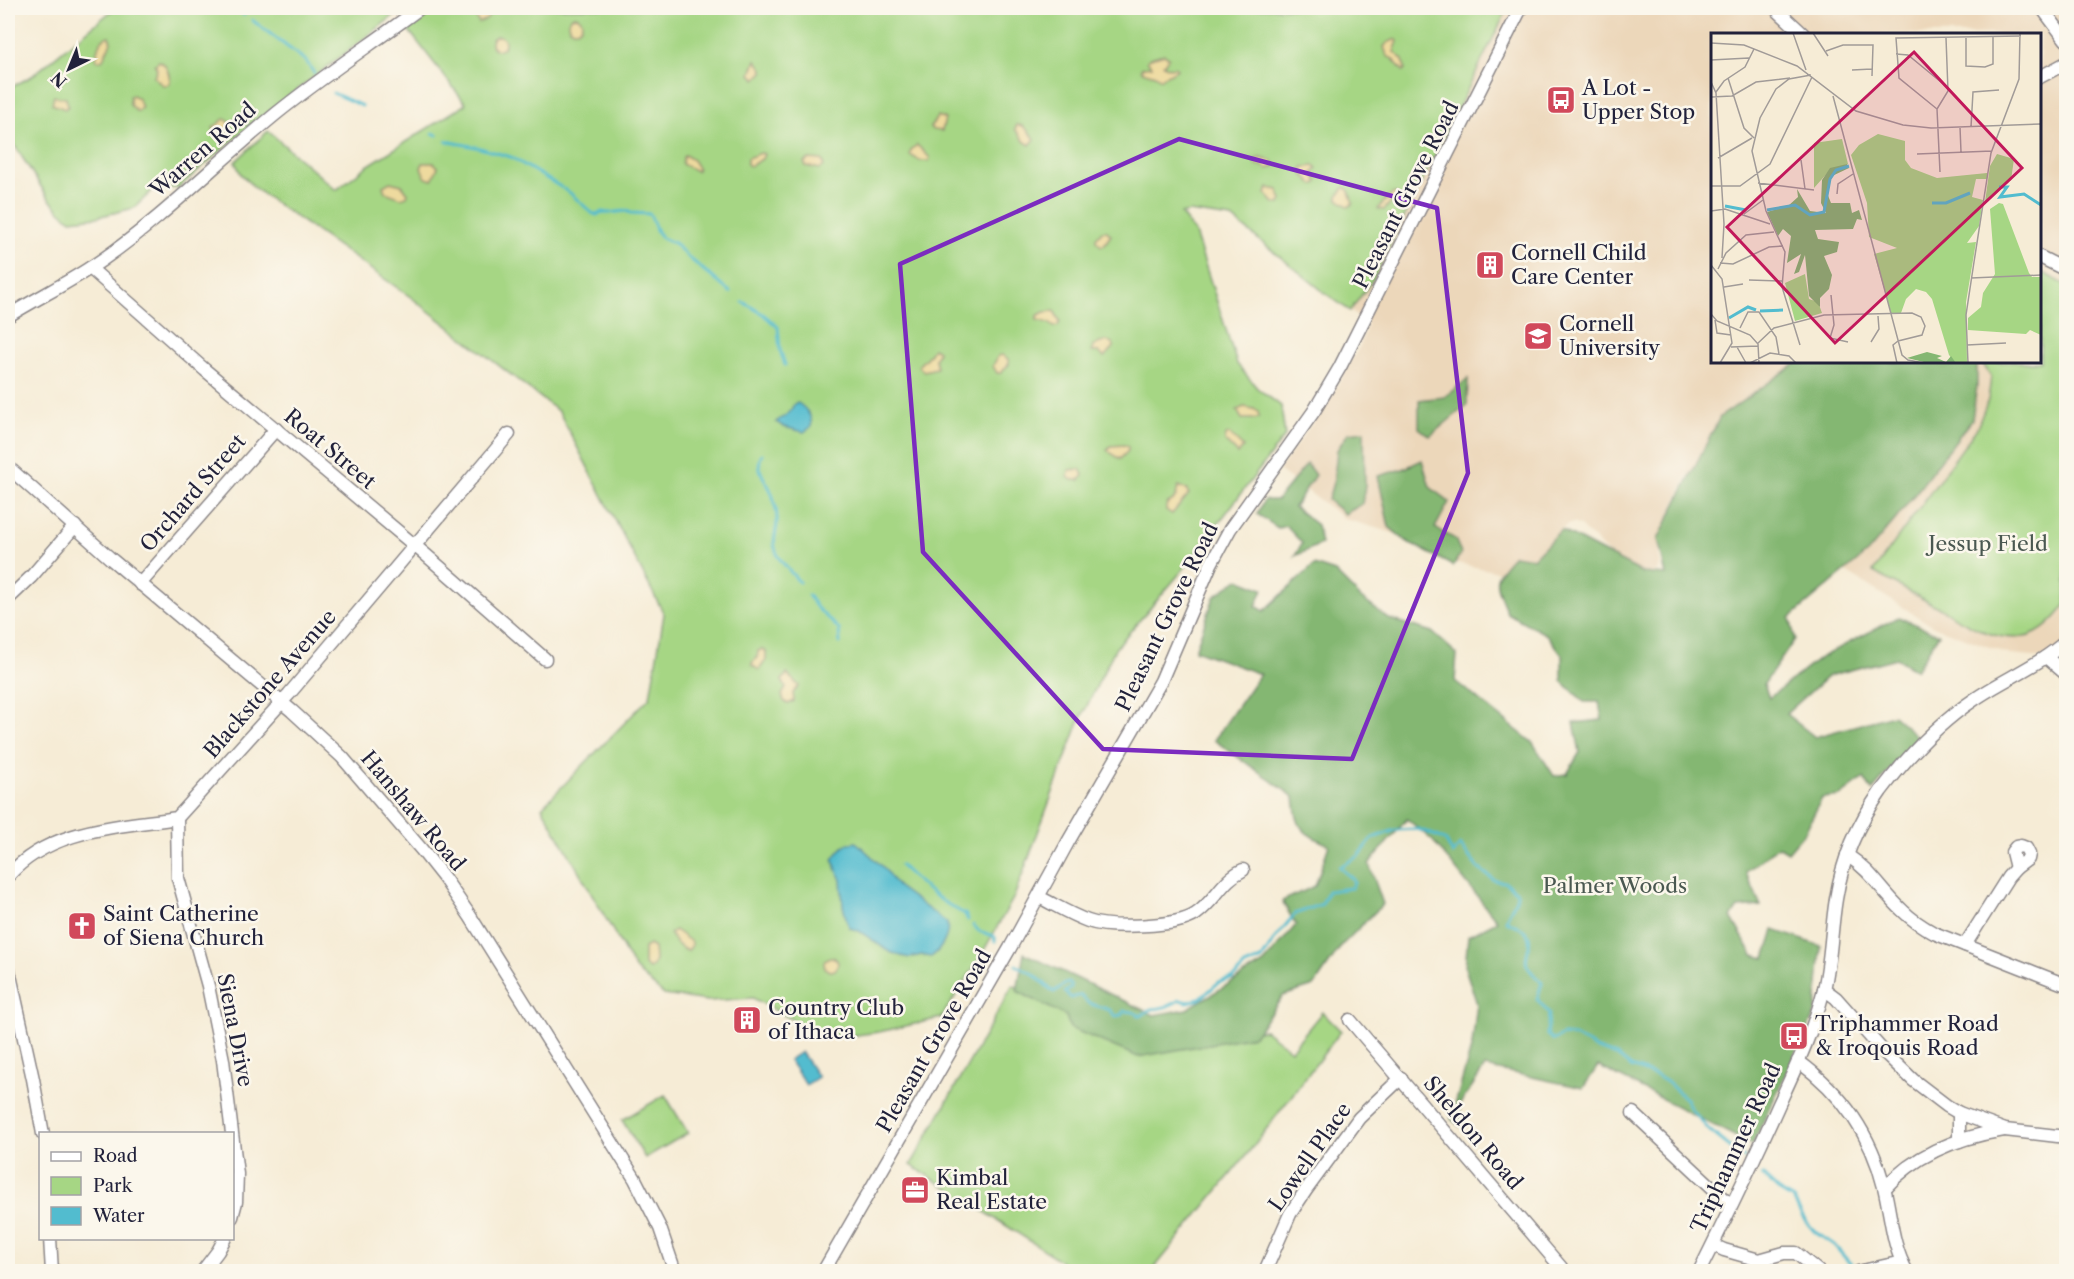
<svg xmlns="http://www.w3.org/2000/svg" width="2074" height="1279" viewBox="0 0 2074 1279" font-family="'Libre Caslon Text',serif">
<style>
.built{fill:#ecd7ba;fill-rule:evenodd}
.green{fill:#a6d684;stroke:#647c60;stroke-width:1.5}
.forest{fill:#84b772;stroke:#536c56;stroke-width:1.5}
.sand{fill:#eeda9e;stroke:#887e6c;stroke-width:1.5}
.water{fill:#52bccf;stroke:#3a6f85;stroke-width:1.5}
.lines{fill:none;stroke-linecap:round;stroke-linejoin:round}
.stream{stroke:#52bccf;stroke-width:3}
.minor-casing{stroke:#8c8788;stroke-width:15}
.minor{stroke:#fff;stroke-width:12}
.marked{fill:none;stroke:#7b2cbf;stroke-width:4.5;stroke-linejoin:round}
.labels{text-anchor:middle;stroke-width:5;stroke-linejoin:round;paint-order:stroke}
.poi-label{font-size:21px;fill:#22223b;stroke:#fbf7ec;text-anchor:start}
.street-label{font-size:21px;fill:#22223b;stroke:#fbf7ec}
.park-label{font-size:21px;fill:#4a5851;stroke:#fbf7ec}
.inset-river{fill:none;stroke:#52bccf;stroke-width:3}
.inset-road{fill:none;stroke:#a19b98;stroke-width:1.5}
.view{fill:#c2185b;fill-opacity:0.15;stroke:#c2185b;stroke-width:3}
.inset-edge{fill:none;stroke:#22223b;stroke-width:3}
</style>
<rect width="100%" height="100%" fill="#fbf7ec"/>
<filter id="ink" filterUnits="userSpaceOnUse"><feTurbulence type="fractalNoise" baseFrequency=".0167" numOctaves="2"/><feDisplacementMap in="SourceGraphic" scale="12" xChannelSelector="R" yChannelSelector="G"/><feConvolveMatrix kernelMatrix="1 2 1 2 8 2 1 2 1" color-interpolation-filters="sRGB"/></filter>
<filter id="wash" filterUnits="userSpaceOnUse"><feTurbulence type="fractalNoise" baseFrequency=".008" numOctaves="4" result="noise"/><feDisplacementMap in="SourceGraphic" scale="24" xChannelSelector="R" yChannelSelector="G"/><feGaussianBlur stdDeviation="1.35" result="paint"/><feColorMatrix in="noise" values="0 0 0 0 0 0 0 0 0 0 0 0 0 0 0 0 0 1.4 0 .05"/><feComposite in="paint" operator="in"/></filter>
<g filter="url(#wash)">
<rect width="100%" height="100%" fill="#f6ecd6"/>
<path class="built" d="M984,8H2066V675L2043,658L2011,655L1933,626L1688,474L1658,539L1659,565L1658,570L1652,574L1629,569L1609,554L1580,526L1573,523L1567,525L1561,530L1543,552L1533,558L1514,556L1498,572L1457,563L1403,536L1345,519L1279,470L1330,398L1359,347L1368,324L1325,293L1232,218L1189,212L1180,214ZM1712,34H2040V362H1712Z"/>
<g class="green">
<polygon points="115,8 404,8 241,133 178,188 154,189 134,208 97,217 71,220 59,210 47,196 8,135 8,89 32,76"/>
<polygon points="432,8 1508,8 1374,278 1350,311 1325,293 1232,218 1189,212 1181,214 1195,233 1237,364 1257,388 1281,406 1285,436 1182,571 1115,649 1079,722 1014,897 975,966 941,1018 879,1032 842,1037 806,1027 753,998 708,1001 664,995 635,969 542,807 650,697 664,614 559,412 412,298 257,190 241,174 235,162 268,131 336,190 367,166 466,104 406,27"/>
<path d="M2040,271L2066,285V604C2057,617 2041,635 2024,637C1991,642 1961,620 1934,605C1914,594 1893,583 1873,572L1977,428L1988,400L1991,377L1982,362H2040Z"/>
<polygon points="1013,985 1090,1028 1205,1039 1265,1030 1291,1050 1322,1012 1341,1031 1248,1153 1152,1271 1071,1271 1055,1257 911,1165"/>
<polygon points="665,1095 688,1133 645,1158 622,1120"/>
</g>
<g class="forest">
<path d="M1798,362H1972L1977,365V386L1972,419L1896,519L1868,552L1790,618L1795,639L1764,684L1769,698L1820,658L1898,617L1939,634L1916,670L1896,658L1828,676L1786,714L1815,737L1893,715L1918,737L1872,791L1864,778L1840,796L1822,798L1805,832L1788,852L1778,846L1746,872L1761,906L1738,908L1731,917L1753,955L1765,958L1774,930L1821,946L1816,1011L1752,1145L1598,1066L1583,1088L1485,1067L1460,1104V1126L1451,1119L1472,1045L1477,1004L1465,968L1468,936L1497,921L1433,841L1407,819L1369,864L1383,904L1342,945L1314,986L1283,996L1254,1036L1138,1057L1070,1028L1066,1016L1017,991L1024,953L1154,1015L1187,1009L1264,963L1296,925L1282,901L1315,886L1329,845C1301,832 1297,830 1294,797L1214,740L1260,674L1195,650L1214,597L1238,579L1263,589L1256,606L1264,611L1314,565L1335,572L1361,598L1389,619L1432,632L1457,654L1455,681L1533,743L1554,776L1567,774L1580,752L1574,723L1602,720L1599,702H1584L1562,681V655L1547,635L1507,613C1495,581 1489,581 1514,555L1533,558L1561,530L1643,573L1666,575L1658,539L1720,417Z"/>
<polygon points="1468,379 1467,405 1430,436 1419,428 1419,400 1444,397"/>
<polygon points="1364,431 1365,486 1362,504 1345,514 1328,500 1334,479 1337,450 1348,433"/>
<polygon points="1422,460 1430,487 1449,502 1435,528 1455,539 1461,553 1453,566 1406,541 1389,527 1378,476 1403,469"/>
<polygon points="1307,464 1315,475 1294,507 1317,525 1321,544 1295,556 1302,543 1286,526 1278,528 1257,514 1264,500 1277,500"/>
</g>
<g class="sand">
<polygon points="479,8 487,8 491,12 487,19 479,23 476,18"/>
<circle cx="575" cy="23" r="7"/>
<path d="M109,36L111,42L103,59L99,61L96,60C97,50 98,39 109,36Z"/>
<circle cx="498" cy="43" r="7"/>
<polygon points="1396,39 1398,41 1394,52 1403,60 1405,69 1403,71 1393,59 1387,56 1384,47 1387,43"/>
<path d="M1164,54L1169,57L1163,65L1170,68L1175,67L1177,69C1172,75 1165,73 1161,79L1155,75L1142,71L1141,69L1143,67L1152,66L1147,61L1150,58Z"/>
<polygon points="756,60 763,69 763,72 756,79 751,74"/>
<path d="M159,61C167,63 169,73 170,81L168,85H163L154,77L157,69L155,65Z"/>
<polygon points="133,95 138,99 142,107 137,112 130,105 130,96"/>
<polygon points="54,96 66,98 68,106 65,109 52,104"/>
<polygon points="938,116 945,119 942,131 933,130 930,127"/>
<polygon points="224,119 229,121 230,126 228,132 221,138 219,138 213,128"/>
<path d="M1017,125L1023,126C1025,128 1034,137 1035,139L1030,145L1025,142L1015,129Z"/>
<polygon points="917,145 930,158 929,161 920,161 910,155 911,150"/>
<polygon points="761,153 764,154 762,159 750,166 747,164 747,158"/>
<polygon points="685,155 693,160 698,168 696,171 682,164 683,157"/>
<polygon points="1260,158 1272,161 1275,166 1268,169 1261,165 1256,165 1254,160"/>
<polygon points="809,159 822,160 824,166 820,169 806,166 804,162"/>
<polygon points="423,163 434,163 438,167 432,180 426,178 421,168"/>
<polygon points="1315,166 1317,169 1313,173 1318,182 1314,185 1303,174 1302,169 1304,167"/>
<polygon points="390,182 402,185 408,193 407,196 401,198 385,192 383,186"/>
<polygon points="1345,187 1349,191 1353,203 1349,207 1338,199 1338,195"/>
<polygon points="1268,188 1278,190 1282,200 1280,204 1274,203 1266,194"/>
<polygon points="1396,193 1399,197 1397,202 1391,202 1384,210 1378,209 1379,207 1392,194"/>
<polygon points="1102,231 1107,231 1111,235 1104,245 1101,246 1096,241 1096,238"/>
<polygon points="1054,311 1060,321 1058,326 1054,327 1049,323 1037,320 1037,316 1044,312"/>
<polygon points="1107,341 1113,343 1114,346 1105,356 1104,357 1098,352 1092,352 1094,345"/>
<polygon points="933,348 938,351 935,359 937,368 924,371 920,368 919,365 928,356"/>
<polygon points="1002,355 1008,359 1009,364 1001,373 997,373 993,366 998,356"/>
<polygon points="1244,407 1254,409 1258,412 1259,417 1255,419 1242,419 1237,410"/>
<polygon points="1230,434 1243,447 1238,454 1225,441 1226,435"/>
<polygon points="1125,445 1128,447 1128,451 1120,459 1107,450 1110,446"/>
<polygon points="1080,469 1083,475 1080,480 1072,480 1068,477 1069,470"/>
<path d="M1179,486L1186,489L1189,494L1172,514L1166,510C1165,500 1171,504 1175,498C1178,493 1176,490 1179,486Z"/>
<polygon points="762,649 766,651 766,660 759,670 752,665 752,663 757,658 758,651"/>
<polygon points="787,674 799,686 793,693 794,701 788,704 784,701 782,695 786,688 782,680"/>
<path d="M675,930L690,941L692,945L688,951C681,949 672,940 670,933Z"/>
<polygon points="649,945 654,948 655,960 653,966 649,969 644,965 644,948"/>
<circle cx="831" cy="964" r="7"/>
</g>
<g class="water">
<path d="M798,403C807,409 813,416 811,427L804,432L784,427L776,422L790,412L794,404Z"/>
<path d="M856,842L884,868L897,886L947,923C950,935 941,950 931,957L921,955L910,958L901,956L890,952L859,931L850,928L847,922L843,906L841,880L833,860C839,850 845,843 856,842Z"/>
<polygon points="801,1052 818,1077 806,1085 789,1060"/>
</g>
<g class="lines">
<g class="stream">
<polyline points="237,8 244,15"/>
<polyline points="252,20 306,61 314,73"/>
<polyline points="333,93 362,106"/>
<polyline points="433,133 437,135"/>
<polyline points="446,141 476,147 511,157 569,192 592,213 597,215 602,212 608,213 626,211 631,213 650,214 657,232 662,238 674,243 688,257 730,292"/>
<polyline points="743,302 763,314 778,327 780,350 785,365"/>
<path d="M762,454C753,472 769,480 773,497C775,504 777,512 777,520C778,529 772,538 775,548C778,561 791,571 799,582"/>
<polyline points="808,595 817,608 839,629 840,643"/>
<path d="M900,865C919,884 940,902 965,914L968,920"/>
<polyline points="973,925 979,931 994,936 995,941"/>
<path d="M1016,965L1032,973L1054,992L1065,984L1069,983L1071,985V988L1065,992L1071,998L1081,995L1088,1003L1110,1010L1115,1016L1121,1015L1124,1011L1133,1012L1141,1016L1151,1009C1164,1009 1170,1005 1180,1000L1187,1002L1200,999L1219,982L1233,978L1245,966L1262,959L1276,937L1295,914L1322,904L1328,891L1351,888L1354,882L1352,878L1339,867L1359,856L1373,838L1395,830L1418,829L1439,837L1446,841L1453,854L1460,845L1478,868L1494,880L1504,882L1517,892C1518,903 1508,910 1506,921C1520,927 1534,931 1528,950C1527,955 1525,960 1527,965C1529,971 1538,978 1542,983L1537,999L1549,1013L1547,1035L1554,1040L1563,1035L1574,1036L1598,1049L1617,1056L1631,1067L1657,1076L1667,1082L1686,1099L1691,1109L1709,1130L1745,1159"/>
<polyline points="1762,1175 1778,1190 1793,1199 1804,1219 1815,1232 1834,1245 1854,1268"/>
</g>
</g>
</g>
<g filter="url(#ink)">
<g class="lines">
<g class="minor-casing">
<g id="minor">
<polyline points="1775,8 1803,34"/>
<polyline points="2042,8 2066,40"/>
<polyline points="2040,77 2066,63"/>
<polyline points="2040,257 2066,270"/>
<polyline points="90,268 205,370 426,555 545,659"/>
<path d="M8,316C39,297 72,281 102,260C164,217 218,161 277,113C323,76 373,43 420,8"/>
<polyline points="8,467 111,559 292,711 342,757 421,849 444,878 470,916 635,1179 660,1228 675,1272"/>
<polyline points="140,584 276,429"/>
<polyline points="8,599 31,577 75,526"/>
<polyline points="2046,657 2066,674"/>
<polyline points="177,818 178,878 208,986 223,1060 237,1174 236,1202 232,1217"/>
<polygon points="2021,846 2026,848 2029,854 2028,859 2016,868 2012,852 2016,847"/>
<path d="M1847,855C1873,872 1882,892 1903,911C1912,920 1923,927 1934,933L2066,985"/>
<path d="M8,876C50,828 118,827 177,818L289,694L509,434"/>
<path d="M1039,897C1055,905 1071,915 1088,921C1110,929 1177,927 1196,914C1215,901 1222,880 1243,870"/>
<polyline points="1965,945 2008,877 2016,868"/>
<polyline points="8,966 33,1079 43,1134"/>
<polyline points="1824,989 1836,998 1883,1051 1913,1080 1947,1106 1959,1113 2005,1130 2066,1137"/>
<polyline points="1350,1020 1565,1272"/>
<path d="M1798,1061C1842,1093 1871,1134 1884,1187C1891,1215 1892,1246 1907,1272"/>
<polyline points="1633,1113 1731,1205"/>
<polyline points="1959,1113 1959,1141"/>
<path d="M1885,1188C1915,1154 1960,1137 2004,1130"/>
<polyline points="50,1238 52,1272"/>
<polyline points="1713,1245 1724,1250 1759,1260 1784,1253 1796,1253 1819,1272"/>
<polyline points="1266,1269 1290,1214 1306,1190 1359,1118 1401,1078"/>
<polyline points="202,1272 218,1251 225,1238"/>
<polyline points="823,1272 1010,948 1068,842 1161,681 1211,564 1230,529 1314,411 1340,367 1521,8"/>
<path d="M1699,1272C1727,1216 1754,1160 1779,1104C1796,1067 1814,1029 1824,989C1831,960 1831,929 1836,899C1842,861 1858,823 1881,791C1907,757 1939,723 1975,699C2004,679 2040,665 2066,641"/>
<polyline points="1858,1272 1902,1262"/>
</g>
</g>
<use href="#minor" class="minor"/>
</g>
</g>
<path class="marked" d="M1179,139L1437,208L1468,473L1352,759L1103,749L923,552L900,264Z"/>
<defs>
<g id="bus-square" transform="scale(1.5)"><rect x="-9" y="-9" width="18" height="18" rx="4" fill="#d1495b" stroke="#fbf7ec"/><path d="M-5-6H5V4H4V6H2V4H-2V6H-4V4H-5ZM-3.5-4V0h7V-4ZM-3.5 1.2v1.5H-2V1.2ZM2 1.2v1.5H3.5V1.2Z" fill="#fff"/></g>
<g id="building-square" transform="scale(1.5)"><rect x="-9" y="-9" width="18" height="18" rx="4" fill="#d1495b" stroke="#fbf7ec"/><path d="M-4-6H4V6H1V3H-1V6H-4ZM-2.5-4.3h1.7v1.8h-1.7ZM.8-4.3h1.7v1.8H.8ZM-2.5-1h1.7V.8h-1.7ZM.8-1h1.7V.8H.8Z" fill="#fff"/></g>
<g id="university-square" transform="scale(1.5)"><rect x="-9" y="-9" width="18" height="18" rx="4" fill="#d1495b" stroke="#fbf7ec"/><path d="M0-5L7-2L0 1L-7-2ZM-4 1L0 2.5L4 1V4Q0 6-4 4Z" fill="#fff"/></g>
<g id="church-square" transform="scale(1.5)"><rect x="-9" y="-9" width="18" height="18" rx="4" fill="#d1495b" stroke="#fbf7ec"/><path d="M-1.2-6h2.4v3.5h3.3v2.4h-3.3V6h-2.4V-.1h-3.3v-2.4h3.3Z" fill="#fff"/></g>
<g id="office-square" transform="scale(1.5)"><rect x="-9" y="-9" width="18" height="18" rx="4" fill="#d1495b" stroke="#fbf7ec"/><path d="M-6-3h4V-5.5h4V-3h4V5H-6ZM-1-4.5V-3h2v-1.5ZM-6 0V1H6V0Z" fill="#fff"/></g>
</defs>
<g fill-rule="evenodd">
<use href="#bus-square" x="1561" y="100"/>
<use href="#building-square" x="1490" y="265"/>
<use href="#university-square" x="1538" y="336"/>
<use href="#church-square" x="82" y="926"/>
<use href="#building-square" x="747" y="1020"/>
<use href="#bus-square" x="1794" y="1036"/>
<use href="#office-square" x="915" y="1190"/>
</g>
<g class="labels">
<g class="poi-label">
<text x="1582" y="95">A Lot -<tspan x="1582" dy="24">Upper Stop</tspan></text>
<text x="1511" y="260">Cornell Child<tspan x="1511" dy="24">Care Center</tspan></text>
<text x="1559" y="331">Cornell<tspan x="1559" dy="24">University</tspan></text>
<text x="103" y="921">Saint Catherine<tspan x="103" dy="24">of Siena Church</tspan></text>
<text x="768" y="1015">Country Club<tspan x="768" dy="24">of Ithaca</tspan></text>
<text x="1815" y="1031">Triphammer Road<tspan x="1815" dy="24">&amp; Iroqouis Road</tspan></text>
<text x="936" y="1185">Kimbal<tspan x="936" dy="24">Real Estate</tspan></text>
</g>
<g class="street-label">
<text transform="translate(203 150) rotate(-41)" y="7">Warren Road</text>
<text transform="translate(1406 195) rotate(-63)" y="7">Pleasant Grove Road</text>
<text transform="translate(330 449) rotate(40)" y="7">Roat Street</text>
<text transform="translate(193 493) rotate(-49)" y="7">Orchard Street</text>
<text transform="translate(1167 617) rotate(-64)" y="7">Pleasant Grove Road</text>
<text transform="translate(270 684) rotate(-49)" y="7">Blackstone Avenue</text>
<text transform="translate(413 811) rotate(50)" y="7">Hanshaw Road</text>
<text transform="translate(235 1030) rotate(79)" y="7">Siena Drive</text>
<text transform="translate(934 1041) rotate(-60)" y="7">Pleasant Grove Road</text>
<text transform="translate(1473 1133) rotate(50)" y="7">Sheldon Road</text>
<text transform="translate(1736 1148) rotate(-65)" y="7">Triphammer Road</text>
<text transform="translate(1310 1157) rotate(-55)" y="7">Lowell Place</text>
</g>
<g class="park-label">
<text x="1988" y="551">Jessup Field</text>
<text x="1615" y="893">Palmer Woods</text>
</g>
</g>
<g transform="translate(1711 33)">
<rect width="330" height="330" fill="#f6ecd6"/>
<path d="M167,101L194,108V127L200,135L226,145L276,140V146H265L261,164L272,167L268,193L256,210L265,209L255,269L256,330L244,329L238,322L221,266L215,259L205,256L195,266L190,280H180L163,221L186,215L158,204L156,170L140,122L148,112ZM131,106L137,131L119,137L103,155V110ZM286,121L303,126L300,147L274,169L279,133ZM288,170L292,171L318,240L321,244H330V302L319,297L315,301L257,297V285L270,274L272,260L284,241L279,176ZM94,241L98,266L107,269L111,280L84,288L74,250Z" fill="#a6d684"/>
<path d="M136,131L138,135L119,144L116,160L120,170H139L141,180L148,177L151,187L146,186L142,196L104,197L107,206L128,209L126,219L113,223L121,242L118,256L109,265V274L98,263L94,222L88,239L83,241L90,221L76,230L80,203L72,196L67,203L56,179L77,173L87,164L86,156L99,178L115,180L110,170L111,147L119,135ZM216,319L231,323L226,325L235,329L240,323L245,330H217L196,325Z" fill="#84b772"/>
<path class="inset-river" d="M288,154H296L289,164L313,161L330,172M221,170H235L259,160M14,173L35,177M56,177L84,172L99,182L113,179L119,146L125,137L138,133M49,278L72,277M18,285L37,274L45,277"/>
<path class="inset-road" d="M82,0L95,37M102,0L117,23M255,5V33L274,34L282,31V4M0,10L33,12L86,33L145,78L192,92L220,95L330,91M115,18L132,12H162L161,43M185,21L197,22L236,54M0,27L38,25M141,37L161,36M17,45L33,95L43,105M0,49L5,60L13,191L11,225M5,59L13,48L34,34L43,16M122,63L191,322L197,327L213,330M0,64L21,63L45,49L79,45M226,76L188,45L185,5L310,3M249,94L250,119M260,94L262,59L288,57M206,121L281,118M7,125L41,105M90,127L94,156M229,139L226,76L237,58L235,5M47,150L103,157M0,153H29L59,131L101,44M126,161L127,151L142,141M0,178L14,176L59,191M33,181L52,167M9,230L22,231L58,214L72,213M0,232L11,246L21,310L9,330M7,236L15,220L35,202L63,199M260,245L330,242M38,247L71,248M13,254L32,251M120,262L123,292L119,305L137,309M0,281L6,288L39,302L47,311L48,330M4,287L6,300L20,302M29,295L37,279H48L65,304L68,321M160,309L168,296L167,283M46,311L63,295L113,282L201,280L210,284L214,293L211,302L187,308M89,312L71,254L74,219L55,178L41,118L49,85L65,56L78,46L100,42M256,312L295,310M20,314L47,313M26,314L35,330M39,330L59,320L78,323L85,330M186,330L182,312L187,308M257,330L255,282L263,229L280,120L308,46L309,0"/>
<path class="view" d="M203,19L311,135L124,310L16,194Z"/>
<rect width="330" height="330" class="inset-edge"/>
</g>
<rect width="2074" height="1279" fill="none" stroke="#fbf7ec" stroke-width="30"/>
<rect x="39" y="1132" width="195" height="108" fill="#fbf7ec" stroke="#a4a2a5" stroke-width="1.5"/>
<rect x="51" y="1152" width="30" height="9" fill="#ffffff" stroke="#a4a2a5" stroke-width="1.5"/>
<text x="93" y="1162" font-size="18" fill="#22223b">Road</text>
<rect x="51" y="1177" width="30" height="18" fill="#a6d684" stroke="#a4a2a5" stroke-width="1.5"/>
<text x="93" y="1192" font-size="18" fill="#22223b">Park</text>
<rect x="51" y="1207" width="30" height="18" fill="#52bccf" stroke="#a4a2a5" stroke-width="1.5"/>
<text x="93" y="1222" font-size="18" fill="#22223b">Water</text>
<g transform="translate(69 69) rotate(223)" stroke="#fbf7ec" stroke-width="4.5" paint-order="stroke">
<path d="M0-4.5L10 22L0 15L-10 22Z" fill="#22223b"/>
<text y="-9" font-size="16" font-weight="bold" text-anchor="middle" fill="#22223b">N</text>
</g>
</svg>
